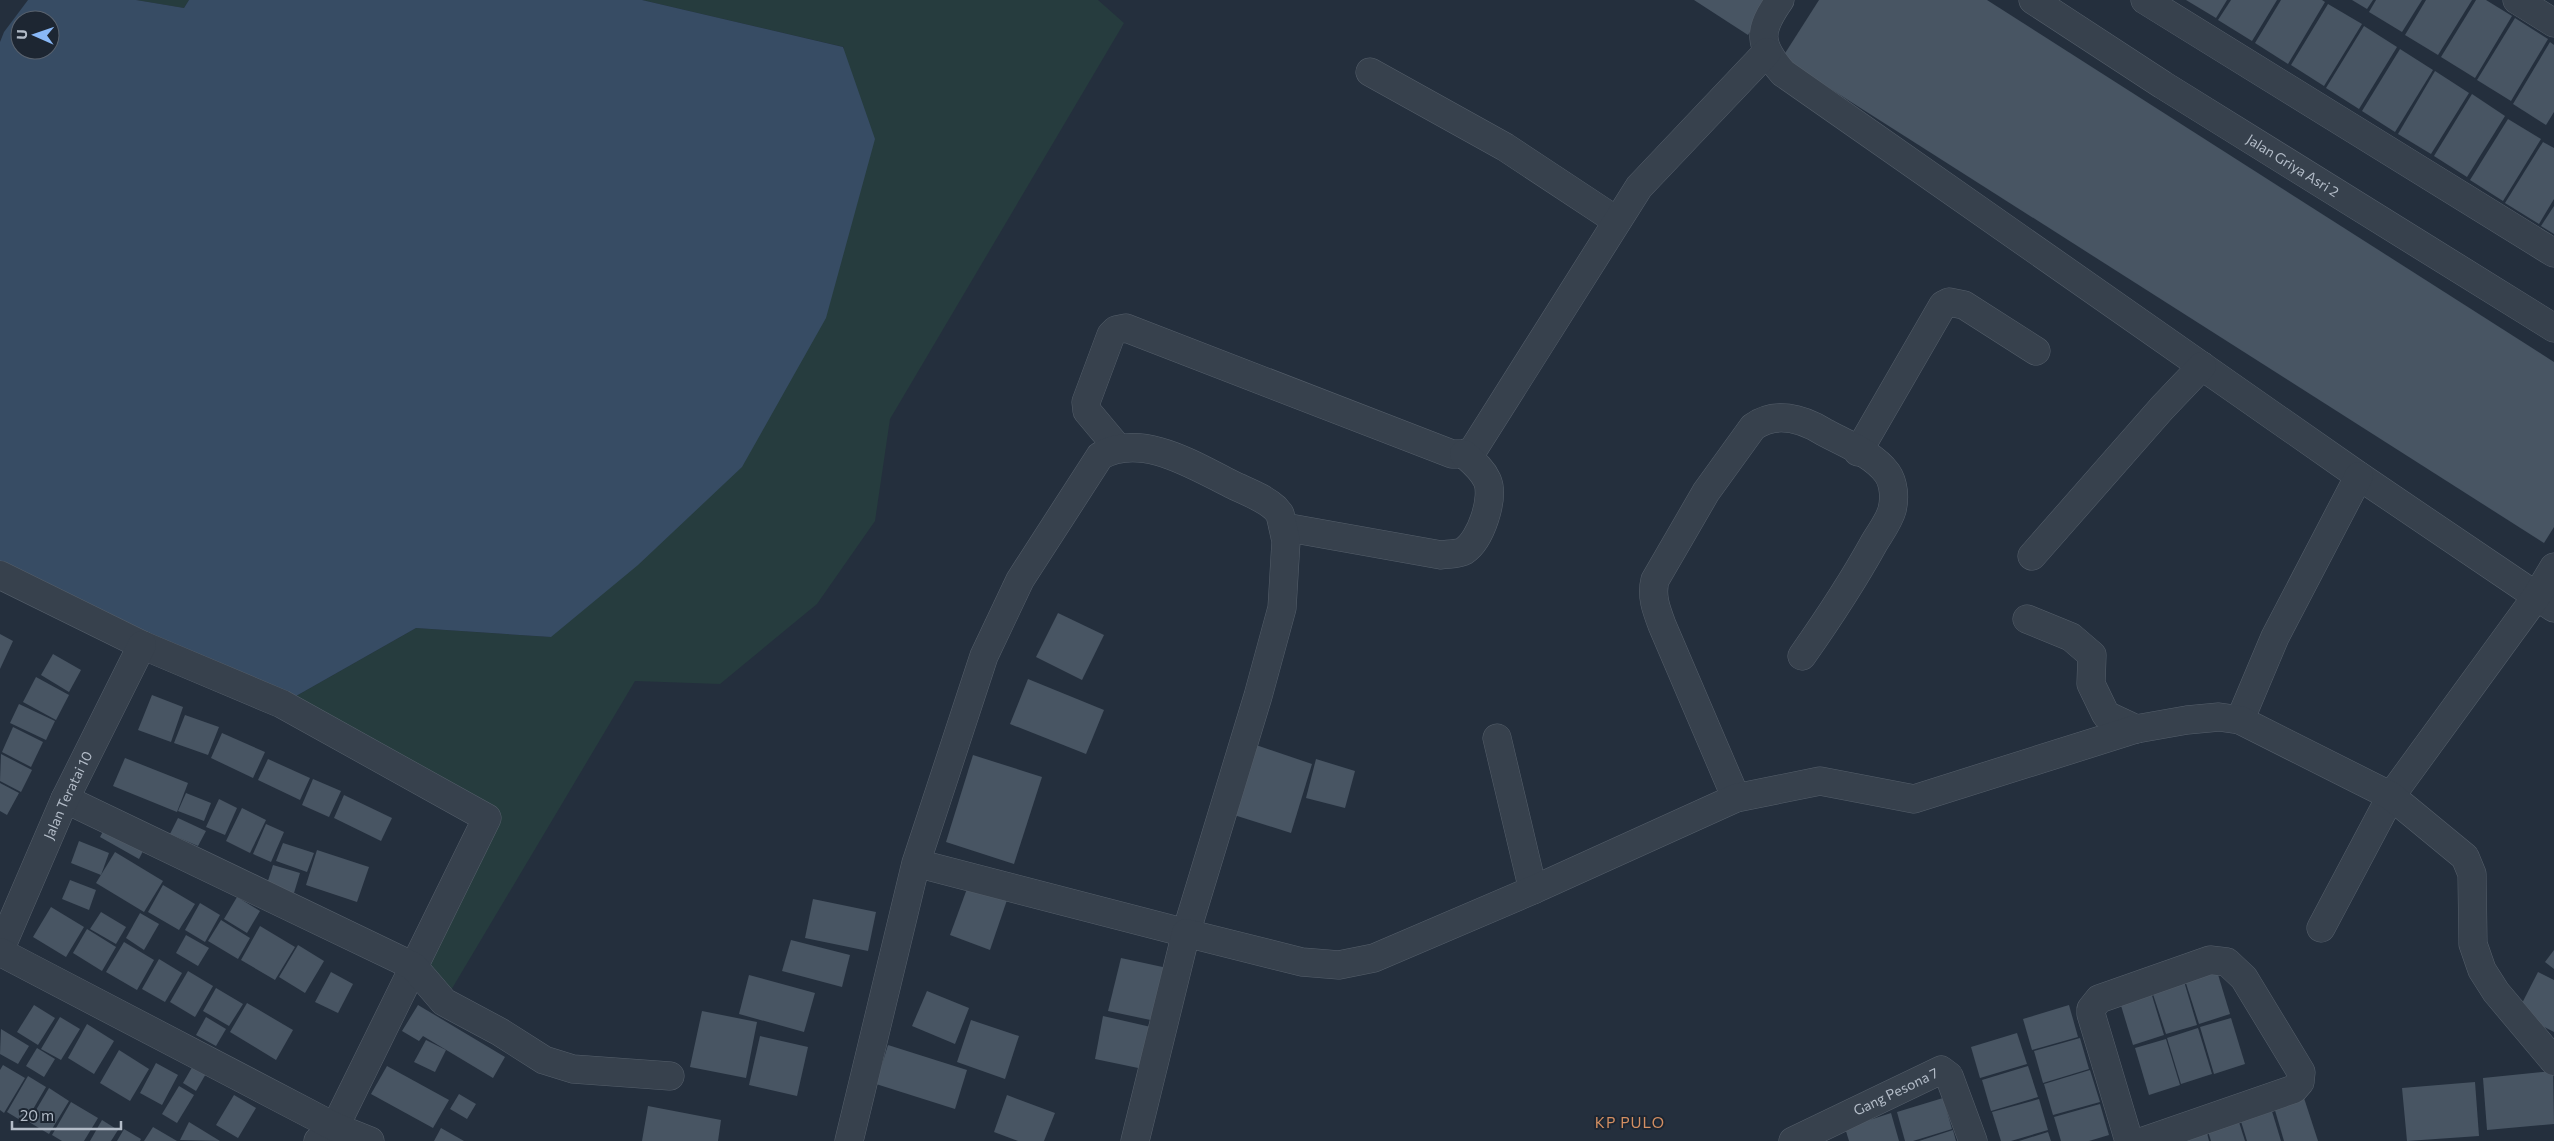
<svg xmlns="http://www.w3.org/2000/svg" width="2554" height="1141" viewBox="0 0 2554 1141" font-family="Commissioner,sans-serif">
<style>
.green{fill:#263c3e}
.water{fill:#374c64;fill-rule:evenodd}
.building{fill:#485563}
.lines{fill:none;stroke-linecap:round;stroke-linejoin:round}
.minor-casing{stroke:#555f6b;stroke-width:29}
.tertiary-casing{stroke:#555f6b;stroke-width:29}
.minor{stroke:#37414d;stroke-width:28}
.tertiary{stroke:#37414d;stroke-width:28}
.labels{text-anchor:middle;stroke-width:4;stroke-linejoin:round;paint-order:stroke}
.street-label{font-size:14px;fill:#b3bcc8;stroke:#1d2632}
.neighbourhood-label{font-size:15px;letter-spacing:1px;fill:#d48f62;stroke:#1d2632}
</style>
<rect width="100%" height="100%" fill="#242f3d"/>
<g class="green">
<polygon points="136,0 189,0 184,8"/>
<polygon points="642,0 1098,0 1124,23 890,419 875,521 817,604 720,684 635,681 444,1002 413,966 486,818 282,704 416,628 551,637 844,47"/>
</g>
<path class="water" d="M28,0H136L184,8L189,0H642L843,47L875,139L826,318L742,467L638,565L551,637L416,628L282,704L0,575V42L4,32ZM20,20H50V50H20Z"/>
<g class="building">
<polygon points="1694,0 1770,0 1748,35"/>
<polygon points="1819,0 1987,0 2554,362 2554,527 2544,543 1782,58"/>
<polygon points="2186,0 2227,0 2216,18"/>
<polygon points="2231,0 2277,0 2252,41 2218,20"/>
<polygon points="2281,0 2322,0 2325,2 2288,64 2255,43"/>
<polygon points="2352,0 2373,0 2367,9"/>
<polygon points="2376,0 2422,0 2402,32 2369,12"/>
<polygon points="2426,0 2472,0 2438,55 2405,35"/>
<polygon points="2476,0 2486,0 2512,16 2475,78 2441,57"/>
<polygon points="2328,4 2362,24 2324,86 2291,65"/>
<polygon points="2515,18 2548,39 2511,101 2477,80"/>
<polygon points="2364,26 2397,47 2359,109 2326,88"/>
<polygon points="2550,42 2554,45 2554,112 2546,125 2513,104"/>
<polygon points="2400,49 2433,70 2395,132 2362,111"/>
<polygon points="2435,71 2469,93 2431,154 2398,134"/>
<polygon points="2472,94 2505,116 2467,177 2434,156"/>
<polygon points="2508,119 2541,139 2503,201 2470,180"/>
<polygon points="2543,142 2554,148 2554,199 2539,224 2505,203"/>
<polygon points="2554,206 2554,234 2541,226"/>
<polygon points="1058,613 1104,635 1082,680 1036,657"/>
<polygon points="0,634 13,641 0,669"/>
<polygon points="53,654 81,670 69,692 41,675"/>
<polygon points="36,677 69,695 56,720 23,702"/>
<polygon points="1028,679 1104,710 1086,754 1010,724"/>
<polygon points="152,695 183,707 171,742 138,730"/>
<polygon points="19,704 55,721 46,740 10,723"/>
<polygon points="185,715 219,727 208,755 174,743"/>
<polygon points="13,727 43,742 31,767 2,752"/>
<polygon points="222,733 265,752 253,778 211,758"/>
<polygon points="1256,745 1312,764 1291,833 1234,815"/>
<polygon points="1,754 32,770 21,792 0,781"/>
<polygon points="973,755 1042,777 1014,864 946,842"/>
<polygon points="125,758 188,783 177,812 113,786"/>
<polygon points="268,759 310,778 300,800 258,780"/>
<polygon points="1316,759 1355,771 1345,808 1306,798"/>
<polygon points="313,779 341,791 329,817 302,805"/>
<polygon points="0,783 19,793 7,815 0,811"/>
<polygon points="186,793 211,803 204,821 178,811"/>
<polygon points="344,795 392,818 381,841 334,818"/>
<polygon points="219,799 237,808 225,835 206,827"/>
<polygon points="242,808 266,820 250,853 226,841"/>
<polygon points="178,818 206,831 198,846 170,834"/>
<polygon points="108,822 147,843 139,859 100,837"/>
<polygon points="266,824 284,832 271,862 253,854"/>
<polygon points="79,841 109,853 101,875 71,863"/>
<polygon points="283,843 314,853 307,872 276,861"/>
<polygon points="317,850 369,867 357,902 306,885"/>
<polygon points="115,852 163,881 144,912 96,883"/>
<polygon points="273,865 300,873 294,893 267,884"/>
<polygon points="70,880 96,890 89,910 62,899"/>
<polygon points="163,885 195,904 179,930 148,912"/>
<polygon points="968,886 1007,900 990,950 950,935"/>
<polygon points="237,897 260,911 247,933 224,919"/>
<polygon points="813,899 876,912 868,951 805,938"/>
<polygon points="200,903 220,915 205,942 185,930"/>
<polygon points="51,907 84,927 66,957 33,937"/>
<polygon points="101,912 126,927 116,944 90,929"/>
<polygon points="140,913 159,924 144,950 126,938"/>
<polygon points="221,920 250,938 238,959 208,941"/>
<polygon points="260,926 295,947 275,980 241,960"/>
<polygon points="87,929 116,947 102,971 73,953"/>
<polygon points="186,935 209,948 198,966 176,953"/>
<polygon points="791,940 850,955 842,987 782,971"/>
<polygon points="124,942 154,960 137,990 106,972"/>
<polygon points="298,945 324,961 305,993 279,977"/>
<polygon points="2554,950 2554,969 2545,962"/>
<polygon points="1121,958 1172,969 1160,1022 1108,1011"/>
<polygon points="159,959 182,973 165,1002 142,989"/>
<polygon points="2216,968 2230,1014 2199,1024 2184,977"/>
<polygon points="188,971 213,986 195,1017 170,1002"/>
<polygon points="331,972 353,984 338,1013 315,1002"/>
<polygon points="2538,972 2554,980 2554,1032 2517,1013"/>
<polygon points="749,975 815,993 804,1032 739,1014"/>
<polygon points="2183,978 2197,1025 2166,1034 2151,988"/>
<polygon points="216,988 243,1004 229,1026 203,1011"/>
<polygon points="2150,989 2164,1035 2133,1045 2119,999"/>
<polygon points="927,991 969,1008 955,1044 912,1026"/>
<polygon points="247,1003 293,1030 276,1060 230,1032"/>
<polygon points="34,1005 55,1018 38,1045 17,1032"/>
<polygon points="418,1005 505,1057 493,1078 423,1036 419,1041 402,1031"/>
<polygon points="2069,1005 2078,1037 2032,1050 2023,1019"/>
<polygon points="702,1011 757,1022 746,1078 690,1067"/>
<polygon points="1103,1016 1151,1027 1143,1069 1095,1059"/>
<polygon points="60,1017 80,1029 61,1060 41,1049"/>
<polygon points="206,1017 226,1029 216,1046 196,1035"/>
<polygon points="2231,1018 2245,1064 2214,1074 2200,1027"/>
<polygon points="971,1020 1019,1036 1005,1079 957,1062"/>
<polygon points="87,1024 114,1041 94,1074 68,1058"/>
<polygon points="2198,1028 2212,1074 2181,1084 2167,1038"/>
<polygon points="1,1029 29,1046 18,1064 0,1054"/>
<polygon points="2017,1033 2027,1064 1980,1078 1971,1047"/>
<polygon points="760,1036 808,1047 797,1096 749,1085"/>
<polygon points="2080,1038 2089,1069 2043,1083 2034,1051"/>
<polygon points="2166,1039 2180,1085 2149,1095 2135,1048"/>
<polygon points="426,1040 446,1050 435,1072 414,1062"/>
<polygon points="888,1045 967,1070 955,1109 876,1084"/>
<polygon points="37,1048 55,1059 44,1077 26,1066"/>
<polygon points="119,1050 149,1069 130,1101 100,1083"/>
<polygon points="156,1063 178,1075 162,1105 140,1093"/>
<polygon points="194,1064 207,1072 196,1091 183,1083"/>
<polygon points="3,1065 25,1078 4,1113 0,1110 0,1070"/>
<polygon points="387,1066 449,1100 433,1128 371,1094"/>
<polygon points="2028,1066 2038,1097 1991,1111 1982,1080"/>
<polygon points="2090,1070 2100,1102 2053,1115 2044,1084"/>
<polygon points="2553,1071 2554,1124 2487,1130 2483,1078"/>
<polygon points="28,1076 46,1087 25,1123 7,1112"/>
<polygon points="2475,1082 2479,1136 2407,1141 2402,1088"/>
<polygon points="179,1086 194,1095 177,1123 162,1114"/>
<polygon points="49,1088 69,1101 49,1134 29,1122"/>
<polygon points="459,1094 476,1104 467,1119 450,1109"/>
<polygon points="234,1095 256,1108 238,1138 216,1125"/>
<polygon points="1007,1095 1055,1113 1044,1141 1018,1141 994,1132"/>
<polygon points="1943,1098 1952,1129 1913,1141 1905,1141 1897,1112"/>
<polygon points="2304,1098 2318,1141 2284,1141 2274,1107"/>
<polygon points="2039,1099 2048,1130 2011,1141 2001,1141 1992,1112"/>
<polygon points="71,1102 98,1118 84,1141 62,1141 52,1135"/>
<polygon points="2100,1104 2109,1135 2089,1141 2061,1141 2054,1117"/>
<polygon points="648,1106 721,1120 718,1141 642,1141"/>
<polygon points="2271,1108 2281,1141 2247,1141 2240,1118"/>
<polygon points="1891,1113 1899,1141 1849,1141 1845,1128"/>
<polygon points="2238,1119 2245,1141 2211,1141 2207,1128"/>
<polygon points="102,1120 118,1130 111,1141 90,1141"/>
<polygon points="189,1122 220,1141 180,1140"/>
<polygon points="153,1127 177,1141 144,1141"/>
<polygon points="441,1128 464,1141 434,1141"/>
<polygon points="124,1129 141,1139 140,1141 117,1141"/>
<polygon points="2206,1129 2209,1141 2175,1141"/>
<polygon points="1953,1130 1956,1141 1919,1141"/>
<polygon points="2048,1132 2051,1141 2019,1141"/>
</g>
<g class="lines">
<g class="minor-casing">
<g id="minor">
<path d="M1780,0C1758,31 1758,44 1783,73L2359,476L2554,608"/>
<polyline points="2517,0 2554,23"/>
<polyline points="1370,72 1505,147 1617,221"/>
<polyline points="1118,448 1087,411 1086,402 1111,335 1116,330 1126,328 1452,454 1464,454 1473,450 1639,187 1767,52"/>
<polyline points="1858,452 1943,305 1949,302 1964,305 2036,351"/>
<path d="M1284,527L1441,555C1448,554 1459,554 1464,551C1481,540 1495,497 1487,480C1482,469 1473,462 1464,454"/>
<polyline points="2032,556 2162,408 2202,366"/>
<polyline points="0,575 142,645 282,704 487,818 335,1127 318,1141"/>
<polyline points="2027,619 2071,637 2092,655 2091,684 2106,715 2136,729"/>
<polyline points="2240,720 2275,637 2359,476"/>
<polyline points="1497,738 1533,890"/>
<path d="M1736,798L1662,625C1656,609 1651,596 1655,580L1706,492L1753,427C1775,411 1801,418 1824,432C1844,443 1873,454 1887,473C1894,483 1895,498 1892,510C1889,521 1880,533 1874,543C1852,583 1828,619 1802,656"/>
<polyline points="65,799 413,966 444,1002 500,1032 544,1060 573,1069 670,1076"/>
<polyline points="2321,928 2391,796 2536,597 2554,567"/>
<path id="s1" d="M0,950L65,799L142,645"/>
<polyline points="0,952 335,1127 370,1141"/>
<path d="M849,1141L916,863L984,656L1020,580L1100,456C1141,432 1193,465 1231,484C1245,491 1263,497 1275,508L1280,514L1286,541L1282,608L1258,696L1186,933L916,863"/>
<polyline points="1135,1141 1186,933 1302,962 1339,965 1374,958 1533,890 1736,798 1820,781 1914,799 2136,729 2187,720 2219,717 2240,720 2391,796 2465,857 2472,874 2473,944 2482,970 2496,992 2554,1061"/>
<path id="s2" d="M1793,1141L1941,1070L1949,1076L1973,1141"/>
<polyline points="2129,1141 2091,1014 2091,1009 2099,999 2210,960 2227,962 2244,978 2301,1072 2300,1082 2294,1089 2144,1141"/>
</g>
</g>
<g class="tertiary-casing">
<g id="tertiary">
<path id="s3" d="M2033,0L2163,85L2554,328"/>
<polyline points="2145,0 2554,253"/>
</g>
</g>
<use href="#minor" class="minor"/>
<use href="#tertiary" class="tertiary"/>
</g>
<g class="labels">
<g class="street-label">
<text dy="5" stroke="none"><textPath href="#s3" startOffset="308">Jalan Griya Asri 2</textPath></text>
<text dy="5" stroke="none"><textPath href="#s1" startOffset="169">Jalan Teratai 10</textPath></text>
<text dy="5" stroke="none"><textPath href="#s2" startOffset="114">Gang Pesona 7</textPath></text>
</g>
<g class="neighbourhood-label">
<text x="1630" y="1128">KP PULO</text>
</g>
</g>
<g transform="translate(35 35) rotate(272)"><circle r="24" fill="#1d2632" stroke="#59626e"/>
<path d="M0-4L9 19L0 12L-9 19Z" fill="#89b8f7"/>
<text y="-8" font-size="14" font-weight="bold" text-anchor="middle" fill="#b3bcc8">U</text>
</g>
<path d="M12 1121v8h109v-8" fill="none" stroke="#b3bcc8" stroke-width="2.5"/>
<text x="20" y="1121" font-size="15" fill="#b3bcc8" stroke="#1d2632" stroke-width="4" paint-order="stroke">20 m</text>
</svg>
